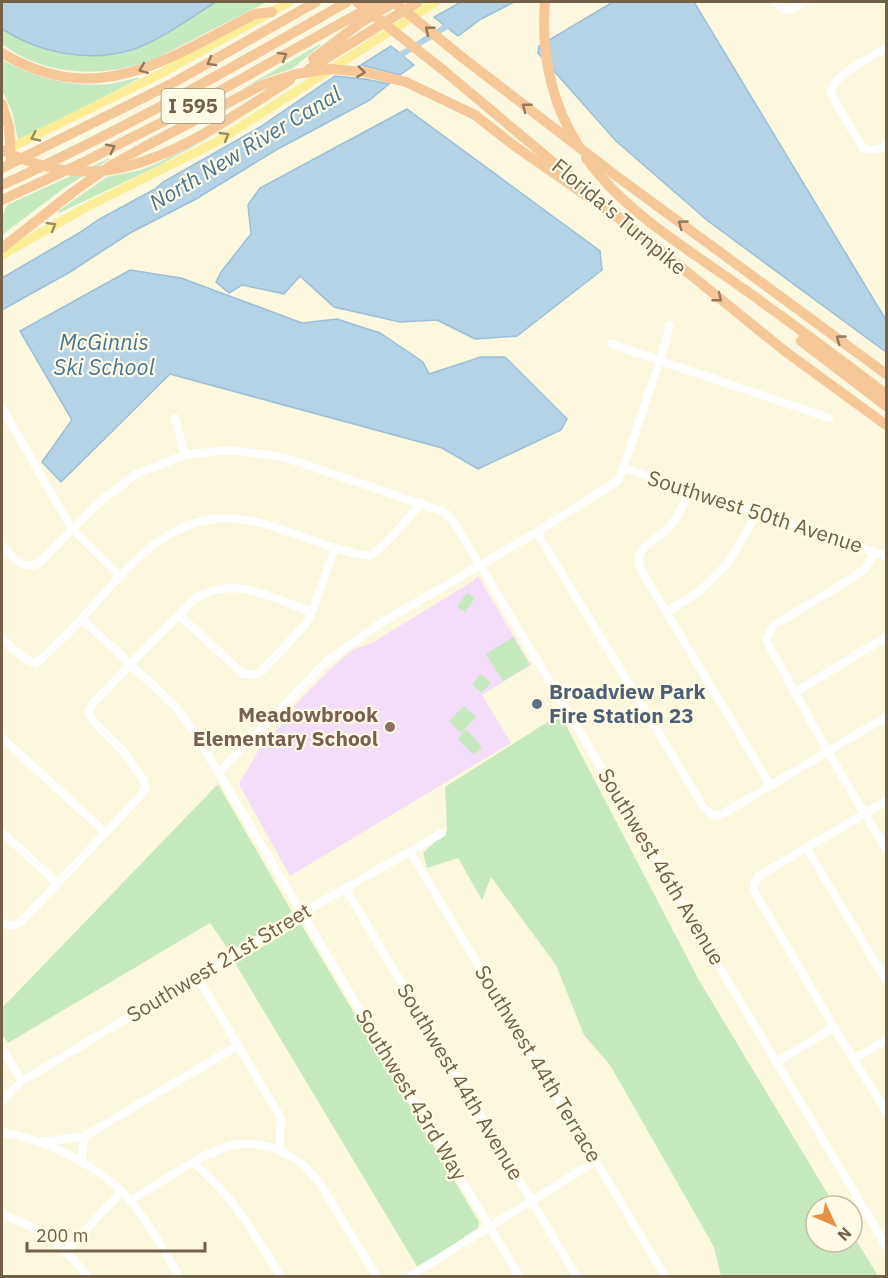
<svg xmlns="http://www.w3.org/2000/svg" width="888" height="1278" viewBox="0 0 888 1278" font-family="'IBM Plex Sans',sans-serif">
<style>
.education{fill:#f4ddf8}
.green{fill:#c6e9c0}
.water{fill:#b6d2e5;stroke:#9cbfd6;stroke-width:1.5}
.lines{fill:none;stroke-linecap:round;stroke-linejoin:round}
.canal{stroke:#b6d2e5;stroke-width:6}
.minor{stroke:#fff;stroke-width:8}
.major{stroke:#faee99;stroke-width:9}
.highway{stroke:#f6c797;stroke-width:10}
.oneway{stroke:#937a5c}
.oneway2{stroke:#9b8b60}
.service-dot{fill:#5c6f8a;stroke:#fffbe6;stroke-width:2}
.education-dot{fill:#8d6e63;stroke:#fffbe6;stroke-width:2}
.labels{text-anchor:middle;stroke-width:4.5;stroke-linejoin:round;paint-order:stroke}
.shield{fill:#fffbe6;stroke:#9c8f77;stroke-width:1.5}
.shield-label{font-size:20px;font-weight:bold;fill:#726148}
.street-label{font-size:21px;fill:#726148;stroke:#fffbe6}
.service-label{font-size:21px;font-weight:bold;fill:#4e5e75;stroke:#fffbe6;text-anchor:start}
.education-label{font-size:21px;font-weight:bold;fill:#785e54;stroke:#fffbe6;text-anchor:end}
.water-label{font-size:22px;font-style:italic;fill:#487593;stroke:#fffbe6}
</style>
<rect width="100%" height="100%" fill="#fcf8e0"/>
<polygon class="education" points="478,576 531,665 482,695 511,743 290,876 240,786 240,782 263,743 296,711 294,706 331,668 354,649 372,643 473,581"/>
<g class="green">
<path d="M216,2H267L153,60C103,78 46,77 2,44V30C39,53 88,63 131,50C160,41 191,17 216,2Z"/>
<polygon points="320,44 321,45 292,69 267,77 242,89"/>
<path d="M2,60C36,78 69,87 109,84C119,83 131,78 140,78L18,141L13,114L2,90Z"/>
<polygon points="227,128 154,168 59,213 58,211 107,177 141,170 156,164"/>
<polygon points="110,158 110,159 64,188 2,235 2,218 7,205"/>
<polygon points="467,593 475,598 465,612 457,607"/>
<polygon points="513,637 530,665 503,681 486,654"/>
<polygon points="481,674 491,683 481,693 472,684"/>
<polygon points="464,706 476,717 461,733 449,721"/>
<polygon points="560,714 700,982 835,1206 816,1206 816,1242 852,1242 852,1233 878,1276 721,1276 714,1247 610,1065 584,1035 556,965 491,877 482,900 458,858 427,868 423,853 447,831 445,787"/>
<polygon points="466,729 482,747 474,755 458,739"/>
<polygon points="218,784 292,912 231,953 210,923 8,1043 2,1034 2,1008"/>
<polygon points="301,924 479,1222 478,1228 418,1268 235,963"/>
</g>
<g class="water">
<path d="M2,2H216C191,17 160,41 131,50C88,63 39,53 2,29Z"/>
<polygon points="461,2 514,2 481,19 458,36 434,17"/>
<polygon points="613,2 694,2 886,320 886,352 708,221 616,141 538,53 539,46"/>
<polygon points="391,46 414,65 400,75 361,65"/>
<polygon points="335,76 365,79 389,84 370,100 276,150 196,199 130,233 70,272 2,310 2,278 79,233 98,220 155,189 163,182 260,127"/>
<polygon points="407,109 600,251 602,270 517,336 475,339 437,320 400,322 334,307 300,276 284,294 242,285 229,293 216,282 221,272 251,234 248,205 260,188"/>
<polygon points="130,270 181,278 302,323 337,319 380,333 423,362 429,374 481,357 505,357 567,419 561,430 478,469 442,448 170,374 61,482 42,462 72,420 20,331"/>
</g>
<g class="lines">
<polyline class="canal" points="394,59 452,23"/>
<g class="minor">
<polyline points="776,2 785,10 794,8 805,2"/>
<path d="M886,48C874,56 832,76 831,90C831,99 857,137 863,148C871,152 879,150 886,145"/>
<polyline points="611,344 829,418"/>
<polyline points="2,408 72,529 121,577"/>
<polyline points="175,418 185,455"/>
<polyline points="624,468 886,556"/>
<path d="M690,490C683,505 677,520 666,531C658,538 644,544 640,553C637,559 640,565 642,572L770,785"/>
<polyline points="537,532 704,808 714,816 724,813 886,717"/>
<path d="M2,546C12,556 24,572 39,563L97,504L136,474L185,455L200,453L230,450L283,457L445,512L452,520L480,565L886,1246"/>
<polyline points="874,552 865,569 854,577 774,625 766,640 828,752 886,849"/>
<polyline points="667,612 699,592 729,562 757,513"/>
<polyline points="179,615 243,674 252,675 261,672 304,626 312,612 335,548"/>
<polyline points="82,619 174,705 194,732 519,1276"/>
<path d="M2,639L25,659L35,664C46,656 55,645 65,636C103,599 139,543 189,525C244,504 292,537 343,550C351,552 362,557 370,555C381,552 411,514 421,504"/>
<polyline points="794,693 886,637"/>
<polyline points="2,738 106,833"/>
<polyline points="219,772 327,661 381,623 537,532 619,480 660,360 670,325"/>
<polyline points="886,801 759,876 754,884 754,891 834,1027 886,1112"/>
<polyline points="2,832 57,883"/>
<polyline points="807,849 886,980"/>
<polyline points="410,852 665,1276"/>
<polyline points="345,888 576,1276"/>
<path d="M2,923L13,926L21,922L142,794L145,788L144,780L121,749L94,722L89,714L92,704L194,599C232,574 273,598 312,612"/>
<polyline points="197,977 281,1118 279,1150 301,1163 320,1183 376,1276"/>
<polyline points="2,1048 22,1081"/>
<polyline points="854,1059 886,1040"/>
<polyline points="777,1062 834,1027"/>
<polyline points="2,1101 22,1081 302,913 442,833"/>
<path d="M2,1132C48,1141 100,1165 131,1202C150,1224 164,1251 179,1276"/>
<polyline points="43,1142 85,1136 237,1046"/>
<polyline points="82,1163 82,1149 85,1136"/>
<path d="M194,1163C235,1199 253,1231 280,1276"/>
<path d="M130,1201C157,1185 204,1151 233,1145C248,1142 264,1145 279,1150"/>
<path d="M2,1215C36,1225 66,1247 87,1276"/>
<polyline points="66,1251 121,1192"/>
<polyline points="410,1276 596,1161"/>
</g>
<g class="major">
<polyline points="6,150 162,73 289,2"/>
<polyline points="2,255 81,210 218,141 436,2"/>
</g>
<g class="highway">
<polyline points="357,2 443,70 572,178"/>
<polyline points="394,2 463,58 615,175 886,374"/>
<path d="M545,2C541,52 551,102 578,145"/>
<path d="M2,53C99,111 168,58 255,14L272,12"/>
<polyline points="313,59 360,23 395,2"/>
<polyline points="309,69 418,2"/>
<polyline points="2,104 9,127 11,159"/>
<path d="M2,150C32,165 65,174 100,171C164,166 237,114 290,80"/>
<path d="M586,158C620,206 673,240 721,273C777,312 832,353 886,394"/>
<polyline points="2,168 171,84 316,2"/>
<path d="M2,185C121,131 234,67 347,2"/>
<polyline points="2,200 84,162 182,112 379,2"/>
<polyline points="619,217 786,352 886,425"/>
<polyline points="2,248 73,192 110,166 144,147 262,85 296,74 330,69 364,72 406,82 475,115 516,147 624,222"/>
<polyline points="801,341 886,406"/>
</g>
</g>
<defs><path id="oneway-chevron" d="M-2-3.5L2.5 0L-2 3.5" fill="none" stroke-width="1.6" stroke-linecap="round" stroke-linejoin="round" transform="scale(1.5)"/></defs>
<g class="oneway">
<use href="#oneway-chevron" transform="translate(429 30) rotate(-141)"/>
<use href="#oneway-chevron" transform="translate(283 56) rotate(-30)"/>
<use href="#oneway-chevron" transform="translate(211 62) rotate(151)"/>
<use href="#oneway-chevron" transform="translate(143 69) rotate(159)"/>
<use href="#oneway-chevron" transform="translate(361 72) rotate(7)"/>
<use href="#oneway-chevron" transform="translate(526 107) rotate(-142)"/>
<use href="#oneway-chevron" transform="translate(111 148) rotate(-27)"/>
<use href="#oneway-chevron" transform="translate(682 224) rotate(-144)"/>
<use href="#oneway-chevron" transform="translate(718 298) rotate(38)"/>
<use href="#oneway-chevron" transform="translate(840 339) rotate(-144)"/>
</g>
<g class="oneway2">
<use href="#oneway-chevron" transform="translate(225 136) rotate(-30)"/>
<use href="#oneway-chevron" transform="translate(35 137) rotate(155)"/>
<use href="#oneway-chevron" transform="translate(52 226) rotate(-30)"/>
</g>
<circle class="service-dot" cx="537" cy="704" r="6"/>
<circle class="education-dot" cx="390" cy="727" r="6"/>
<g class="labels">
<rect class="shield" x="161.5" y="89" width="63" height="34" rx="4.5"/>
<g class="shield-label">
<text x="193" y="113">I 595</text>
</g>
<g class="street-label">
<text transform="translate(619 217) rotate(40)" y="7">Florida's Turnpike</text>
<text transform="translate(755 512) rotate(18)" y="7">Southwest 50th Avenue</text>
<text transform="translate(661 867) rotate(59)" y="7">Southwest 46th Avenue</text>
<text transform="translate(219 963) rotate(-31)" y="7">Southwest 21st Street</text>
<text transform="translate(538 1064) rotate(59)" y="7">Southwest 44th Terrace</text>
<text transform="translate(460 1082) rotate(59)" y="7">Southwest 44th Avenue</text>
<text transform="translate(411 1095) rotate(59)" y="7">Southwest 43rd Way</text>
</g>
<g class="service-label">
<text x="549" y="699">Broadview Park<tspan x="549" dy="24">Fire Station 23</tspan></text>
</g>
<g class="education-label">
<text x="378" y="722">Meadowbrook<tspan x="378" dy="24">Elementary School</tspan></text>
</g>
<g class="water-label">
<text transform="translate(245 148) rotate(-31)" y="8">North New River Canal</text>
<text x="104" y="350">McGinnis<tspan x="104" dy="25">Ski School</tspan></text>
</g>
</g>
<rect width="888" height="1278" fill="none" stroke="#726148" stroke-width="6"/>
<g transform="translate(834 1224) rotate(134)"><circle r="28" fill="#fffbe6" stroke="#c7bda7" stroke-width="1.5"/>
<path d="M0-4.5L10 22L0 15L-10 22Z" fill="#e59046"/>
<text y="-9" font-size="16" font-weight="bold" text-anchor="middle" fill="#726148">N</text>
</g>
<path d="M27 1242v9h178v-9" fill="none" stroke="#726148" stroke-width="3"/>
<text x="36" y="1242" font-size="18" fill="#726148" stroke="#fffbe6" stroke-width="4.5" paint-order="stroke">200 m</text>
</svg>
